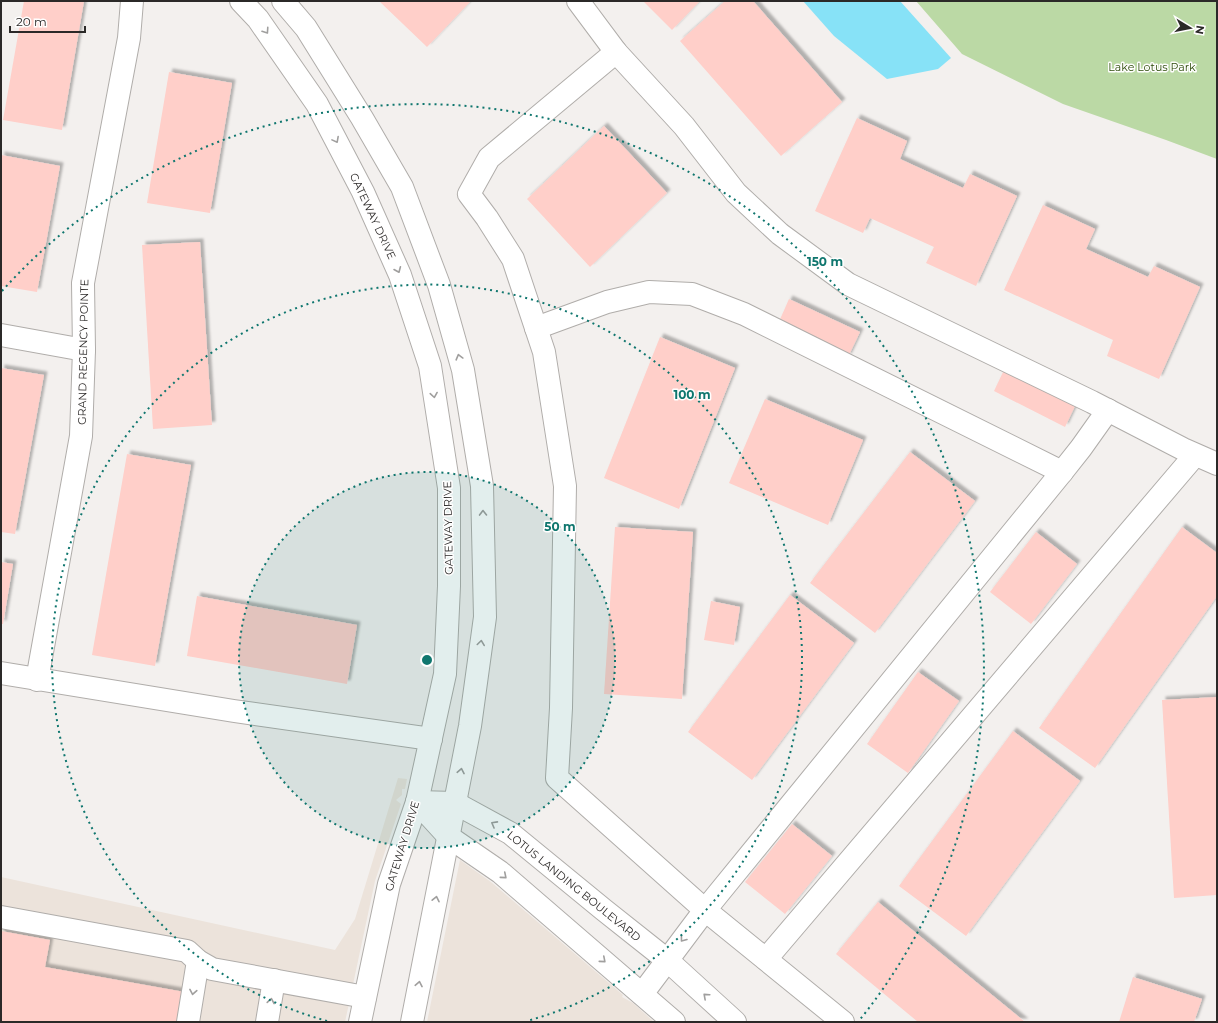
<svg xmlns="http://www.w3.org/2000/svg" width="1218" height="1023" viewBox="0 0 1218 1023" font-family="Montserrat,sans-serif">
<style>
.built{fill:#ece3db}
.green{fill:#bbd9a5}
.water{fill:#87e2f7}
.building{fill:#ffcfc9;filter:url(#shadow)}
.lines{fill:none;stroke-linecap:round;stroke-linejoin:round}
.minor-casing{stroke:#b0adaa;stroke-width:24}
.minor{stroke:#fff;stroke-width:22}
.oneway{stroke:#a09f9e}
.ring{fill:none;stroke:#0f766e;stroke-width:2;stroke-dasharray:2 4}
.labels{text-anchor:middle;stroke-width:3;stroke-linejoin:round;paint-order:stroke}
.park-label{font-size:11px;fill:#2c4b09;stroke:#fffefe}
.street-label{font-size:11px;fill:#2b2928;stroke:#fffefe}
.centre{fill:#0f766e;stroke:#fffefe;stroke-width:2}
.ring-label{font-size:12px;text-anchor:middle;font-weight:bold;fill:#0f766e;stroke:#fffefe;stroke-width:3;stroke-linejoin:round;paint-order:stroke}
</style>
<defs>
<filter id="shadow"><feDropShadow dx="3.5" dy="-3.5" stdDeviation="1" flood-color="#0004"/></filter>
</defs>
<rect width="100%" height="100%" fill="#f3f0ee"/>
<g class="built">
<polygon points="398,778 407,779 405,789 402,789 402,795 396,800 401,804 375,881 345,1022 1,1022 1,877 335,950 355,919"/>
<polygon points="460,860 491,882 623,995 622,997 633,1003 654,1022 427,1022"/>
</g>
<polygon class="green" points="916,1 1217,1 1217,159 1166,140 1063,104 962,54"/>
<polygon class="water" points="803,1 900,1 951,58 938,69 887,79 834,36"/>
<g class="building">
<polygon points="24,1 84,1 62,130 3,120"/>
<polygon points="379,1 471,1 427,47"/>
<polygon points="643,1 700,1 672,30"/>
<polygon points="725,1 753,1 842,102 781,156 680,41"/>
<polygon points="169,72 232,83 210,213 147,203"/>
<polygon points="857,118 907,141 900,159 963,188 970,174 1017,196 976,286 926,263 934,247 870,218 863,233 815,211"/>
<polygon points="604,126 667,193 590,267 527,199"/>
<polygon points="1,155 60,166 37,292 1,286"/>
<polygon points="1043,205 1095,229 1086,249 1148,277 1154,266 1200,287 1159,379 1107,356 1113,340 1004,290"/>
<polygon points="200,242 212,425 153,429 142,245"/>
<polygon points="789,299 860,332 848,357 778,324"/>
<polygon points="660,337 735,368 679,509 604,478"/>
<polygon points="1,368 44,375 15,534 1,532"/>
<polygon points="1005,368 1076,404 1065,427 994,391"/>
<polygon points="765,399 863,440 828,525 729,483"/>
<polygon points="910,452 975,501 875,633 810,583"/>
<polygon points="127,454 191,465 155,666 92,655"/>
<polygon points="615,527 693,532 682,699 604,694"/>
<polygon points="1182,527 1217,553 1217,596 1095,768 1039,728"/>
<polygon points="1036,532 1077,564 1031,624 990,592"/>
<polygon points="1,562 13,564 3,624 1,624"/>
<polygon points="790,595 854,643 752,780 688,732"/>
<polygon points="197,596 357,625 347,684 187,656"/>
<polygon points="711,601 740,607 734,645 704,640"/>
<polygon points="918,672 959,701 908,773 867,744"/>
<polygon points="1217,697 1217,895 1174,898 1162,700"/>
<polygon points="1013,731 1080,781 966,936 899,886"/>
<polygon points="792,824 832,856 785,914 745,882"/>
<polygon points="878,902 1025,1022 918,1022 836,954"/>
<polygon points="1,931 50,940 45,967 190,993 184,1022 1,1022"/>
<polygon points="1133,977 1202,999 1194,1022 1119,1022"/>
</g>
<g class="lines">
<g class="minor-casing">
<g id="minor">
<polyline points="241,1 258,19 317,104 363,192 400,275 430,366 449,488 449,586 445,674 417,802 389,884 360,1022"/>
<polyline points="283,1 306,28 362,118 402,187 439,285 463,370 482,486 485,617 470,726 412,1022"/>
<polyline points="578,1 616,52 684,126 736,193 780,234 848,284 1092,402 1183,449 1217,464"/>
<polyline points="616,52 489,158 469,194 487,218 513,259 544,352 565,486 561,708 557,778 705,910 843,1022"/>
<polyline points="536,328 607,302 649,292 692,294 744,314 1062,472"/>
<polyline points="1,335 84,350"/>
<polyline points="1,673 234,711 431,739"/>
<polyline points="37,680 81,436 84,350 83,283 129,38 132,1"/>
<polyline points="417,802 455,803 510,833 604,910 667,960 735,1022"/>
<polyline points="417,802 449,837 500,872 674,1022"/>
<polyline points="1,917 187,951 198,961 212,969 365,997"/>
<polyline points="766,959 1195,455"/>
<polyline points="642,994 705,910 1062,472 1081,448 1108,410"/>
<polyline points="188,1022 198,961"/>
<polyline points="267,1022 274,980"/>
</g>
</g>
<use href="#minor" class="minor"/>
</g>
<defs><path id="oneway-chevron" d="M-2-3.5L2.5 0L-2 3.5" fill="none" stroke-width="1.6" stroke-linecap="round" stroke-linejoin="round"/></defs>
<g class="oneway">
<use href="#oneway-chevron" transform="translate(266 31) rotate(56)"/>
<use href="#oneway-chevron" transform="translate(336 140) rotate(62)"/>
<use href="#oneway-chevron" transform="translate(398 270) rotate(67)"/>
<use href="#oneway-chevron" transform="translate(459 357) rotate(-105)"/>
<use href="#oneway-chevron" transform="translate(434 395) rotate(81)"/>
<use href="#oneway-chevron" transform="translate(483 513) rotate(-91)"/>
<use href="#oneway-chevron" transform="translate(481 643) rotate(-82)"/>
<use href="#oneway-chevron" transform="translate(461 771) rotate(-79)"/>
<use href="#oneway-chevron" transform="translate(494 824) rotate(-151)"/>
<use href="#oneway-chevron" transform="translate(504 876) rotate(40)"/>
<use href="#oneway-chevron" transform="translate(436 899) rotate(-78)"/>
<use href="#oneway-chevron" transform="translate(683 939) rotate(127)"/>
<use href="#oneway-chevron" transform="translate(603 960) rotate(41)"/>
<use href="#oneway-chevron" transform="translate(419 984) rotate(-79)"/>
<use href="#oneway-chevron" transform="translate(193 992) rotate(100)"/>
<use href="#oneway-chevron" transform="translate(706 996) rotate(-138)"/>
<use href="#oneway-chevron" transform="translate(271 1001) rotate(-80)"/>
</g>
<circle cx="427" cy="660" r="188" fill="#0f766e" fill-opacity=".12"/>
<g class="ring">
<circle cx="427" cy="660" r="188"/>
<path d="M327 1021A375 375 0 1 1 527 1021"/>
<path d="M2 291A563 563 0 0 1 858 1022"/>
</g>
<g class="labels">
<g class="park-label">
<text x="1152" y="71">Lake Lotus Park</text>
</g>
<g class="street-label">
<text transform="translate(373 216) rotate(65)" y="4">GATEWAY DRIVE</text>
<text transform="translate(83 352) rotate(-89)" y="4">GRAND REGENCY POINTE</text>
<text transform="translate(448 528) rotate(-91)" y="4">GATEWAY DRIVE</text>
<text transform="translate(402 846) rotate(-73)" y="4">GATEWAY DRIVE</text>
<text transform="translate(574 886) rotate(39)" y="4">LOTUS LANDING BOULEVARD</text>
</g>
</g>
<circle cx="427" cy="660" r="6" class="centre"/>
<g class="ring-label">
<text x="825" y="266">150 m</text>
<text x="692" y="399">100 m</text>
<text x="560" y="531">50 m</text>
</g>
<rect width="1218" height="1023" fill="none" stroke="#2b2928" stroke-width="4"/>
<g transform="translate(1190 28) rotate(100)" stroke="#fffefe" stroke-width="3" paint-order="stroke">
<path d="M0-3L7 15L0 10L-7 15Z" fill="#2b2928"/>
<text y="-6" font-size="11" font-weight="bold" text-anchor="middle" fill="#2b2928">N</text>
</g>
<path d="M10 26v6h75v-6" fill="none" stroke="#2b2928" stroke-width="2"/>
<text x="16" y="26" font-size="12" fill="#2b2928" stroke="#fffefe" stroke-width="3" paint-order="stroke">20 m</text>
</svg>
